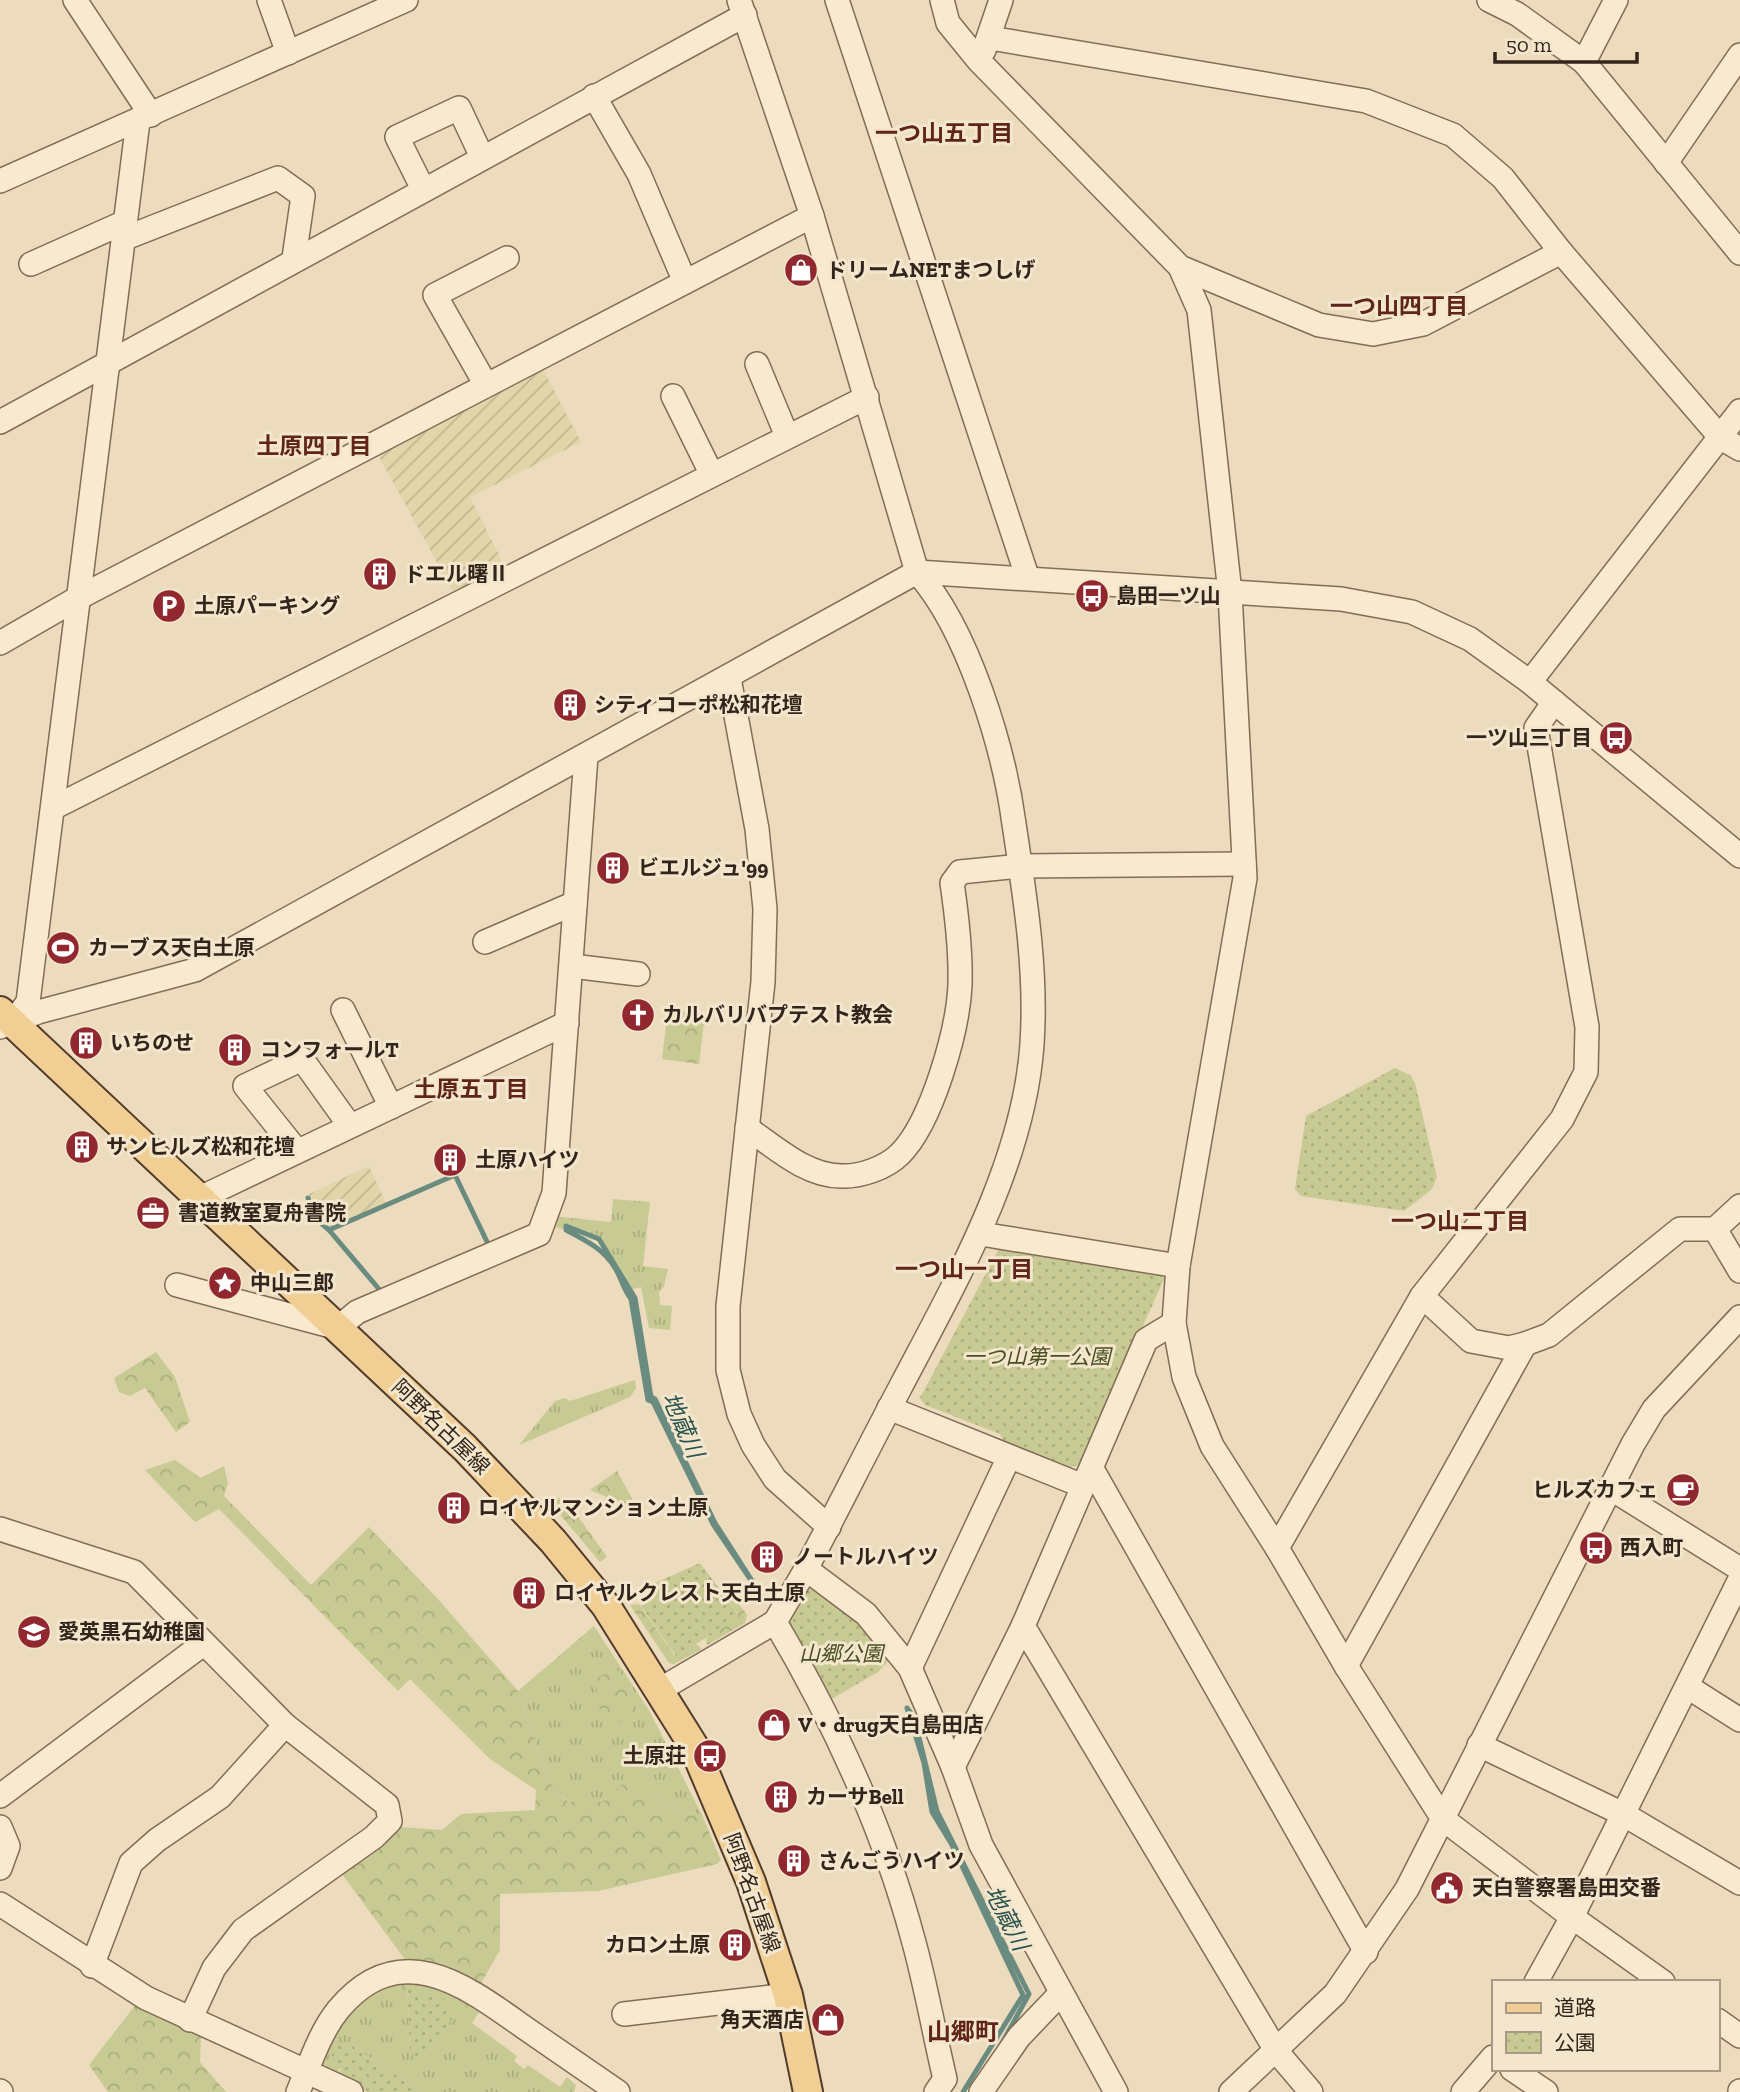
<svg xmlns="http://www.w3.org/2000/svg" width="1740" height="2092" viewBox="0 0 1740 2092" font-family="'Zilla Slab','Noto Sans JP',serif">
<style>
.farmland{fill:url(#farmland-furrows)}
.grass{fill:url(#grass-tufts)}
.forest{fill:url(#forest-crowns)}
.park{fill:url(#park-dots)}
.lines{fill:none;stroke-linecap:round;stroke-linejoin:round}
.stream{stroke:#698b80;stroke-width:5}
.minor-casing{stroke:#846c57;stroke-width:26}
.major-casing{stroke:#513b2b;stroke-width:32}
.minor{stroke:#f8e9cf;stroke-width:23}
.major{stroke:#f0ce94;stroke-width:28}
.labels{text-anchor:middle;stroke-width:6;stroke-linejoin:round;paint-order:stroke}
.poi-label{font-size:21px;font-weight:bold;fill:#33251b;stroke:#f4e6cc;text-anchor:start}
.park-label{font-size:21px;font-style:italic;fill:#474f22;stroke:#f4e6cc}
.street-label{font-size:21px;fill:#33251b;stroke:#f4e6cc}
.neighbourhood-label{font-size:23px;font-weight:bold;fill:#5f251b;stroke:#f4e6cc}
.water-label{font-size:23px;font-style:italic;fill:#2a534e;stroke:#f4e6cc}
.quarter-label{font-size:24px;font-weight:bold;fill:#5f251b;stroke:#f4e6cc}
</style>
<defs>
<pattern id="farmland-furrows" width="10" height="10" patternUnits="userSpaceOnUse" patternTransform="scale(1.75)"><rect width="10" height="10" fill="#e2d5aa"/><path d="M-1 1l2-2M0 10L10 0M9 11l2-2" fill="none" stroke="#c2b792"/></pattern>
<pattern id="grass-tufts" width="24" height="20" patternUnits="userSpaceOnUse" patternTransform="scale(1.75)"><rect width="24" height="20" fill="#c7ca92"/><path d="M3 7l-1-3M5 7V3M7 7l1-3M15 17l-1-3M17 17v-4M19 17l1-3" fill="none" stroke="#abad7d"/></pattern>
<pattern id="forest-crowns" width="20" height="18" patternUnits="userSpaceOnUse" patternTransform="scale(1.75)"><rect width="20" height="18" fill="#c7ca92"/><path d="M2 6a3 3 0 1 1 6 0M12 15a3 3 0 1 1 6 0" fill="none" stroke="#abad7d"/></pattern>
<pattern id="park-dots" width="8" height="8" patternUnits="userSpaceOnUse" patternTransform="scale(1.75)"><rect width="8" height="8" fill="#c7ca92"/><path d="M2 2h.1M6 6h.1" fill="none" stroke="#abad7d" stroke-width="1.8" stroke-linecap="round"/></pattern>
</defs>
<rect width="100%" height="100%" fill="#ecdbbd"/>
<g class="farmland">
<polygon points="542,367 581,442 470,497 506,569 455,595 376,451"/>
<polygon points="369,1166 386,1203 330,1227 317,1218 309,1194"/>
</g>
<g class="grass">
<polygon points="613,1199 650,1202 643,1266 668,1269 664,1286 659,1292 660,1305 672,1306 670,1330 649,1328 641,1287 629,1290 617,1266 599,1239 567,1227 566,1230 548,1225 551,1216 611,1222"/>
<polygon points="635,1380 636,1388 630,1397 519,1445 555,1401 565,1398 570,1401"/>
<polygon points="594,1626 650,1712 702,1815 666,1806 629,1779 604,1802 568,1802 547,1780 518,1691"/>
<polygon points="407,1978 410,2051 422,1978 467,1999 466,2004 479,2012 472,2023 517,2056 514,2061 524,2069 528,2065 560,2087 567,2077 576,2085 574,2092 422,2092 346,2042 337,2078 324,2071 320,2058 335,2028 367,1993"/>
</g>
<g class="forest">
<polygon points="668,1009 705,1014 699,1064 662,1059"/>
<polygon points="156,1352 175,1377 190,1422 176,1432 145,1388 130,1396 119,1392 114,1378"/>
<path d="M175,1460L201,1478L224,1466L228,1483L224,1496L311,1585L369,1527L437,1598L518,1691L547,1780L568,1802H603L629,1778L666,1806L702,1815L721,1860L717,1864L598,1891L500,1894V1950L480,1985C457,1971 436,1965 409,1965L339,1870L401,1827L442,1830L461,1814L535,1810L536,1790L490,1759L410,1679L398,1691L219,1509L195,1522L145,1470Z"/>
<polygon points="617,1471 633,1500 633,1508 590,1490"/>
<polygon points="559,1498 572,1508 607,1557 600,1562 552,1505"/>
<polygon points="728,1590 747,1615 745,1623 707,1645 706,1639 738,1613 724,1595"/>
<polygon points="639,1604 675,1656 696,1644 702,1649 674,1664 669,1663 630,1605"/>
<polygon points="616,1668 637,1700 634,1716 615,1724 600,1711 595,1679"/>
<polygon points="137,2003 201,2035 200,2062 226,2092 108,2092 89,2065"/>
</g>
<g class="park">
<polygon points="1395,1068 1410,1075 1415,1083 1437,1177 1432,1189 1404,1211 1301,1196 1295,1189 1306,1116"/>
<polygon points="1001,1245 1161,1273 1164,1279 1081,1465 1070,1467 1004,1442 1000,1434 925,1405 920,1398"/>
<polygon points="700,1563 738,1614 736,1620 676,1656 641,1606 654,1596 655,1583"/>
<polygon points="816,1588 862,1625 891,1658 878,1672 828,1701 787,1623 804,1591"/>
<polygon points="407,1978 422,1978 421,1993 444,1999 455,2015 421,2060 410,2051"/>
<polygon points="346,2042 351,2045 422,2092 367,2092 337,2078 341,2069 333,2064 331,2056 339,2043"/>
</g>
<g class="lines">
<g class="stream">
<polyline points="308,1198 313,1216 329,1230 455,1175 490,1248"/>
<path d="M566,1226L599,1239L635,1298L651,1397L655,1399L715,1523L765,1601L713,1524L653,1402L648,1400L631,1299C623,1289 622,1279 615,1268C604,1249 585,1240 566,1230Z"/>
<polyline points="329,1230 384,1295"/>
<polyline points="963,2092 1023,1995 952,1845 932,1812 924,1763 907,1708 914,1717 937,1811 1029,1994 1001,2045"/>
</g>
<g class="minor-casing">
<g id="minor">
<polyline points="75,0 151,115"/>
<polyline points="269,0 288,53"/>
<polyline points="837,0 1027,576"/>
<polyline points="942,0 948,23 979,61 1180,267 1199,310 1230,593 1245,878 1178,1266 1174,1323 1184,1377 1212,1446 1277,1548 1346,1666 1443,1819 1572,1917 1663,1982"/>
<polyline points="1489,0 1517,14 1584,62 1740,253"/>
<polyline points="990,38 1366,101 1453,135 1503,178 1561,252 1721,438 1740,449"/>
<polyline points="984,50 1001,0"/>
<polyline points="1584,62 1616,0"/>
<polyline points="594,96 639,174 685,282"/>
<polyline points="1666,163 1740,55"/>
<polyline points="0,181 406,0"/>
<polyline points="423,189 397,137 459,108 482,157"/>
<polyline points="123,239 278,178 303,196 294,258"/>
<polyline points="31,264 125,222"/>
<polyline points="1180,267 1319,325 1373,334 1423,324 1561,252"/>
<polyline points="757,364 787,436"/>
<polyline points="486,385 435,295 507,258"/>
<polyline points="673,396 711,473"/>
<polyline points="0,422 745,15"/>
<polyline points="0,643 78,598 812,216"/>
<polyline points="729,678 757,829 765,909 763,982 728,1306 728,1370 739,1414 753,1445 775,1479 829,1527"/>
<polyline points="1530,682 1740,411"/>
<polyline points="53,808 867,397"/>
<polyline points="485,942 575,903"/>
<polyline points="572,966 638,974"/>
<polyline points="343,1010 391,1107"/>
<polyline points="12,1024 28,1002 138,121"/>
<polyline points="0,1027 38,1012 195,970 917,572 1341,599 1412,612 1470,639 1530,682 1740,856"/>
<path d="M747,1128C775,1147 806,1176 841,1176C860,1177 886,1168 900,1154C932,1122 958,1030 960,985C961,951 957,917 952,883L960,872L1020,866L1244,864"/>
<polyline points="297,1151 245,1086 302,1059 350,1126"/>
<polyline points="198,1199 567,1023"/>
<polyline points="1715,1229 1740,1206"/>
<polyline points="981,1234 1178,1266"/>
<polyline points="177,1285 338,1328 357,1312 539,1234 554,1193 586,756"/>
<polyline points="1422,1296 1471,1341 1509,1348 1525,1344 1549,1335 1680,1229 1715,1229 1740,1271"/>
<polyline points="889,1408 1083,1486"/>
<polyline points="1092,1469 1366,1952"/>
<polyline points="1610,1488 1740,1569"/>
<polyline points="0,1529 134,1572 285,1725 387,1805 390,1821 374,1837 243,1930 214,1968 190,2020"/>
<polyline points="1277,1548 1422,1296 1562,1119 1586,1072 1587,1027 1536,728 1554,702"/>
<polyline points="806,1569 866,1614 910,1668 953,1767 981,1845 1116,2092"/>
<path d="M775,1622C834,1722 883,1827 913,1939C926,1985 934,2033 945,2079L936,2092"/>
<polyline points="1023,1626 1277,2052 1311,2092"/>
<polyline points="1346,1666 1525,1344"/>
<polyline points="910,1668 1009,1457"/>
<polyline points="1688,1687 1740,1720"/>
<path d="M661,1689L775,1622L806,1569C838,1509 868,1448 900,1388C955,1283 1024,1164 1032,1044C1037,970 1025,897 1014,824C1004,748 968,629 917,572L812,216L739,0"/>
<polyline points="1479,1745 1623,1814 1740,1883"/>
<polyline points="953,1767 1023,1626 1146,1340 1174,1323"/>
<polyline points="0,1796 203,1644"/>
<polyline points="0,1827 8,1846 0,1868"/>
<polyline points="0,1904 146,1998 351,2092"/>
<polyline points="92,1966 131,1863 157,1840 220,1797 285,1725"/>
<polyline points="1536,1982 1572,1917 1740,1579"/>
<polyline points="624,2014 788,1995"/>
<polyline points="1717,2020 1740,2036"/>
<polyline points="1512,2069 1546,2092"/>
<polyline points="0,2091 1,2092"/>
<path d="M298,2092C309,2066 320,2032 338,2010C400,1935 466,1986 525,2028C556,2049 587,2071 618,2092"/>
<polyline points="981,2092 1019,2037 1061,1993"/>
<polyline points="1231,2092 1335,1994 1407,1889 1633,1444 1654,1409 1740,1317"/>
<polyline points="1463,2092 1493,2057"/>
<polyline points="1740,2092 1740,2091"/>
</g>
</g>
<g class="major-casing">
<polyline id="major" points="0,1011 465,1448 553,1541 606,1606 693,1745 751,1882 788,1995 808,2092"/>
</g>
<use href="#minor" class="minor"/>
<use href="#major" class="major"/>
</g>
<defs>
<g id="shop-disc" transform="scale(1.75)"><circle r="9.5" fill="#91282f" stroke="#f4e6cc"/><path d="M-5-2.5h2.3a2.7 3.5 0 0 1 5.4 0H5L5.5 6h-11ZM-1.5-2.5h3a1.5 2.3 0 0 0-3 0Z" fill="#fff"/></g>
<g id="building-disc" transform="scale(1.75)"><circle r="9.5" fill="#91282f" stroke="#f4e6cc"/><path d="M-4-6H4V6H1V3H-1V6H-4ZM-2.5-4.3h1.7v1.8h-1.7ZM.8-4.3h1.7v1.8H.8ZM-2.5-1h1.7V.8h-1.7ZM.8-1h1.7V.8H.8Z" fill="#fff"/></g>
<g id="bus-disc" transform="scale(1.75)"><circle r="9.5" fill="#91282f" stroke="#f4e6cc"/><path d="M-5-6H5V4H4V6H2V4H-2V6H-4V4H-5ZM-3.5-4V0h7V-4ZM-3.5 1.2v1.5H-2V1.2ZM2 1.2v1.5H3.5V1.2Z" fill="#fff"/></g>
<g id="parking-disc" transform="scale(1.75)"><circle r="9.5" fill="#91282f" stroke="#f4e6cc"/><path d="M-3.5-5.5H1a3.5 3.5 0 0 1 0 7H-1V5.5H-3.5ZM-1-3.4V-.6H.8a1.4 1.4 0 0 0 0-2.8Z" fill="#fff"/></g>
<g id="stadium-disc" transform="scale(1.75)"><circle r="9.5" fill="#91282f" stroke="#f4e6cc"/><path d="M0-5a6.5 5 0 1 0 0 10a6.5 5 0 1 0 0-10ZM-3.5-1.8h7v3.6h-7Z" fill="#fff"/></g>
<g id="church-disc" transform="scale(1.75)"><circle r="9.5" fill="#91282f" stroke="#f4e6cc"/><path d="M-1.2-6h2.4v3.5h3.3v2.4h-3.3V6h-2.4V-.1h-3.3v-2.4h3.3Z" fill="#fff"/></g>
<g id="office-disc" transform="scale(1.75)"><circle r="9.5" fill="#91282f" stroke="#f4e6cc"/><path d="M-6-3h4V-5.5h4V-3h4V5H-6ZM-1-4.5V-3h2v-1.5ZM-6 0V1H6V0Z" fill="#fff"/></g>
<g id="sight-disc" transform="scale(1.75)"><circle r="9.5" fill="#91282f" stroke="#f4e6cc"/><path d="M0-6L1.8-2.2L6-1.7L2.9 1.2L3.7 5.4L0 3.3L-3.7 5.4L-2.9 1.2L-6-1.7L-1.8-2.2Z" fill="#fff"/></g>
<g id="cafe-disc" transform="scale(1.75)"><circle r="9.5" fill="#91282f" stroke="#f4e6cc"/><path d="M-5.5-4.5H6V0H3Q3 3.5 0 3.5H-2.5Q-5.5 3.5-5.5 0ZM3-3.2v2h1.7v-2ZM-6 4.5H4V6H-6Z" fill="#fff"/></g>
<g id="school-disc" transform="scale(1.75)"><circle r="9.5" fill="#91282f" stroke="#f4e6cc"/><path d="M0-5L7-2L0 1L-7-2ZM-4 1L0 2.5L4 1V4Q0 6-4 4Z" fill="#fff"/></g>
<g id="civic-disc" transform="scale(1.75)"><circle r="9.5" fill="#91282f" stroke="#f4e6cc"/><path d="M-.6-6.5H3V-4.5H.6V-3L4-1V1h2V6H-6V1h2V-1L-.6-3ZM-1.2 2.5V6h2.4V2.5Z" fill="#fff"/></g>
</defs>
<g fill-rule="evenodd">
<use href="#shop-disc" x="801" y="270"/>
<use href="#building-disc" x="380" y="574"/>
<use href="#bus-disc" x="1092" y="596"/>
<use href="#parking-disc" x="169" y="606"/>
<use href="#building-disc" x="570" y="705"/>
<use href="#bus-disc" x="1616" y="738"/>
<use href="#building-disc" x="613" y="868"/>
<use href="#stadium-disc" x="63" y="948"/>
<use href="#church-disc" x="638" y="1015"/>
<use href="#building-disc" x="86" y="1043"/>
<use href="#building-disc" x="235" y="1050"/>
<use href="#building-disc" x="82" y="1147"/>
<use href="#building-disc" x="450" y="1160"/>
<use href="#office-disc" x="153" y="1213"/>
<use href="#sight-disc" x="225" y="1283"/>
<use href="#cafe-disc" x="1683" y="1490"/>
<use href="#building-disc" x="454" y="1508"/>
<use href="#bus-disc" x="1596" y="1548"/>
<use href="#building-disc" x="767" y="1557"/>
<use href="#building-disc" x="529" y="1593"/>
<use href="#school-disc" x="34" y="1632"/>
<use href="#shop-disc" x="774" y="1725"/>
<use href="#bus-disc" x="710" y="1756"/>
<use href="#building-disc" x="781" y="1797"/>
<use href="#building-disc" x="794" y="1861"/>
<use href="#civic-disc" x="1447" y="1888"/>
<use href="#building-disc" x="735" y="1945"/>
<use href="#shop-disc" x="828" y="2020"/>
</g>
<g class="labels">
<g class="poi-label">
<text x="826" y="277">ドリームNETまつしげ</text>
<text x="404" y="581">ドエル曙Ⅱ</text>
<text x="1116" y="603">島田一ツ山</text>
<text x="194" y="613">土原パーキング</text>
<text x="594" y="712">シティコーポ松和花壇</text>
<text x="1592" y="745" text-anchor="end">一ツ山三丁目</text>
<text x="638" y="875">ビエルジュ'99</text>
<text x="88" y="955">カーブス天白土原</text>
<text x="662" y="1022">カルバリバプテスト教会</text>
<text x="110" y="1050">いちのせ</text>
<text x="260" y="1057">コンフォールT</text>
<text x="106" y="1154">サンヒルズ松和花壇</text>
<text x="475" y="1167">土原ハイツ</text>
<text x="178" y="1220">書道教室夏舟書院</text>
<text x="250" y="1290">中山三郎</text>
<text x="1658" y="1497" text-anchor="end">ヒルズカフェ</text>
<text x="478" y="1515">ロイヤルマンション土原</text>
<text x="1620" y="1555">西入町</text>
<text x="792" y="1564">ノートルハイツ</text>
<text x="554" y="1600">ロイヤルクレスト天白土原</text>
<text x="58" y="1639">愛英黒石幼稚園</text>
<text x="798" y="1732">V・drug天白島田店</text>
<text x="686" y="1763" text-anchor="end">土原荘</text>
<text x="806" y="1804">カーサBell</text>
<text x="818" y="1868">さんごうハイツ</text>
<text x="1472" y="1895">天白警察署島田交番</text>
<text x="710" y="1952" text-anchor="end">カロン土原</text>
<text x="804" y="2027" text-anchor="end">角天酒店</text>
</g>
<g class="park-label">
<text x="1037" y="1364">一つ山第一公園</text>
<text x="841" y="1661">山郷公園</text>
</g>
<g class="street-label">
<text transform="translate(441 1427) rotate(44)" y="7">阿野名古屋線</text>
<text transform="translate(752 1893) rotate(70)" y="7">阿野名古屋線</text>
</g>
<g class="neighbourhood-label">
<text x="944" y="141">一つ山五丁目</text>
<text x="1399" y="314">一つ山四丁目</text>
<text x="314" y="454">土原四丁目</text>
<text x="471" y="1097">土原五丁目</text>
<text x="1460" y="1229">一つ山二丁目</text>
<text x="964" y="1277">一つ山一丁目</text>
</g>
<g class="water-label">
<text transform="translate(683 1425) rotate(66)" y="8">地蔵川</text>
<text transform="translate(1007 1918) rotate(63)" y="8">地蔵川</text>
</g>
<g class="quarter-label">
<text x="963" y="2040">山郷町</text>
</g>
</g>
<rect x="1492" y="1980" width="228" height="91" fill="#f4e6cc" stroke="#a79985" stroke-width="2"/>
<rect x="1506" y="2003" width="35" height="10" fill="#f0ce94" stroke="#a79985" stroke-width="2"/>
<text x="1554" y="2015" font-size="21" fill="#33251b">道路</text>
<rect x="1506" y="2032" width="35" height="21" fill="url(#park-dots)" stroke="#a79985" stroke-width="2"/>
<text x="1554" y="2050" font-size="21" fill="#33251b">公園</text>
<path d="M1495 52v10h142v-10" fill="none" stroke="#33251b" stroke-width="3.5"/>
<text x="1506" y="52" font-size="21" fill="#33251b" stroke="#f4e6cc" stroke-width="5" paint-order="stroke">50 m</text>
</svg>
